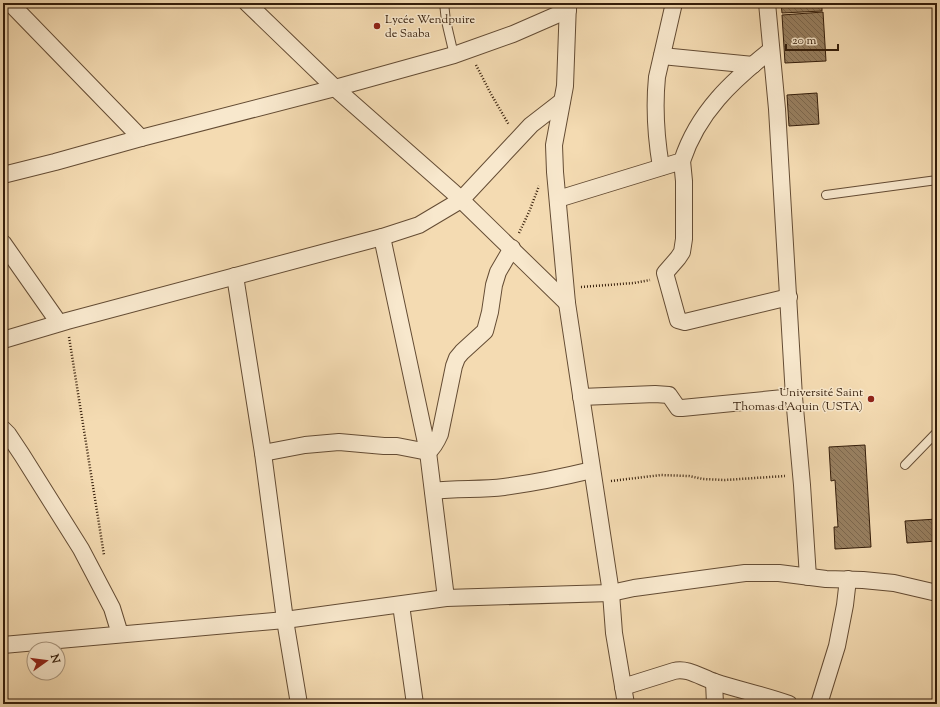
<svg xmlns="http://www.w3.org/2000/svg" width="940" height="707" viewBox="0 0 940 707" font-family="'Sorts Mill Goudy',serif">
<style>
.building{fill:url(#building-back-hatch);stroke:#341d0a}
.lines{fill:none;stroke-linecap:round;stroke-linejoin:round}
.lane-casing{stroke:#644c34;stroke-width:10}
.street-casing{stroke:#644c34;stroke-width:18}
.path{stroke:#341d0a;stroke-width:2.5;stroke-dasharray:1 2;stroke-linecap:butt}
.lane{stroke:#f8e8cd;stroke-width:8}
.street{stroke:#f8e8cd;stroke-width:16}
.poi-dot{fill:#8f2418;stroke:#f8e8cd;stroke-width:1.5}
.labels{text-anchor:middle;stroke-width:3;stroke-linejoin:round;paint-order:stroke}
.poi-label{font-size:12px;fill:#341d0a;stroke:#f8e8cd;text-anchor:start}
</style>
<defs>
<pattern id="building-back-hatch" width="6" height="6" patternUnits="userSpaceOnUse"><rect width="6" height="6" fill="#988061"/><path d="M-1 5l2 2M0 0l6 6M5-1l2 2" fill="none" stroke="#7d684e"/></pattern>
</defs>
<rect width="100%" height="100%" fill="#f4dbb2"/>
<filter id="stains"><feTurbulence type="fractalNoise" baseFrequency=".005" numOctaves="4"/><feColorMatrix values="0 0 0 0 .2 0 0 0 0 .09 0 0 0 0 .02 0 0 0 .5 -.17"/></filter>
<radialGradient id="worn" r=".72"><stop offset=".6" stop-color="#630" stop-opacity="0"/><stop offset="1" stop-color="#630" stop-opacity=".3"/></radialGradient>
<g class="building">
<polygon points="781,3 822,3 822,11 782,13"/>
<polygon points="823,12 826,61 785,63 782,15"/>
<polygon points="817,93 819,124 789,126 787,95"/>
<polygon points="865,445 871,547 835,549 834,527 838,527 835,480 831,481 829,447"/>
<polygon points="937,519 937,541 907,543 905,521"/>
</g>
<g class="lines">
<g class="lane-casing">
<g id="lane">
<polyline points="444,3 446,21 454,55"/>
<polyline points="826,195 937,180"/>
<polyline points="905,465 937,432"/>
</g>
</g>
<g class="street-casing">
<g id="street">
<polyline points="10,3 141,138"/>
<polyline points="247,3 335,88 453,192 567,303"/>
<polyline points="568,3 565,86 554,145 555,172 567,303 611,593 614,633 626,704"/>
<polyline points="767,3 777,109 794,397 802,485 808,577"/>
<polyline points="662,56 753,65"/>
<polyline points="682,161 684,181 684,239 682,252 678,258 665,273 678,320 685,322 789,297"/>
<path d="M661,167C656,137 654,107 657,77L674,3"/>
<polyline points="3,175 55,162 141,138 335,88 454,55 513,34 568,10"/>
<path d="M558,199L682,161C698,112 732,81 771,50"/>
<polyline points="382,237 428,452 446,598"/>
<polyline points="3,243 59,323"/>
<polyline points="235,276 263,453 285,620 299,704"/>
<polyline points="3,340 67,321 382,237 419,225 461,200 531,125 562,101"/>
<polyline points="581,397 655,394 669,395 678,408 682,408 794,397"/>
<polyline points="3,429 8,434 22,455 81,549 112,608 120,634"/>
<path d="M263,453L305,445L339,442L384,446H397L428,452C434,447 437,441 440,434L454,366L457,358L462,352L485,331L490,312L494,285L498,272L512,248"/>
<path d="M433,491C457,488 481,490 504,487C534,483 563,477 592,470"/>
<polyline points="401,605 415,704"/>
<polyline points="3,645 285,620 446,598 611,593 634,588 745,573 779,573 826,579 863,580 894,583 937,593"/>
<polyline points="714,682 715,704"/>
<path d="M623,687L674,671C687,667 702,678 715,682C739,690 764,695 789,704"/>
<polyline points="819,704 837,646 845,605 848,579"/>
</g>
</g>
<g class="path">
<polyline points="476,65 491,94 509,125"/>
<polyline points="519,233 529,212 539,186"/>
<polyline points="581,287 634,283 650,280"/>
<polyline points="69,337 104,555"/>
<polyline points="611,481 661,475 689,476 703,479 725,480 785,476"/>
</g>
<use href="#lane" class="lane"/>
<use href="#street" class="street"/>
</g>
<g class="poi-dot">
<circle cx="377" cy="26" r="4"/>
<circle cx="871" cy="399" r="4"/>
</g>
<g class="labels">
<g class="poi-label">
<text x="385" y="23">Lycée Wendpuire<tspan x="385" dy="14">de Saaba</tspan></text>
<text x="863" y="396" text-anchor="end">Université Saint<tspan x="863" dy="14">Thomas d’Aquin (USTA)</tspan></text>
</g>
</g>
<rect width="940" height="707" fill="none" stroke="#f4dbb2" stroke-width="16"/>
<rect x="4" y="4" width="932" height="699" fill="none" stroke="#341d0a" stroke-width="2"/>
<rect x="8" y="8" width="924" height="691" fill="none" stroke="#341d0a"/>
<g transform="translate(46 661) rotate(76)"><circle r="19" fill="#f8e8cd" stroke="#aa977f"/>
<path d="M0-3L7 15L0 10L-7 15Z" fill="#8f2418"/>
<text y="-6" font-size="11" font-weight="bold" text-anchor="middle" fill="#341d0a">N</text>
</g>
<path d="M786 44v6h52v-6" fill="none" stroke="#341d0a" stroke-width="2"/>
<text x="792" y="44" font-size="12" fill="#341d0a" stroke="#f8e8cd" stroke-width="3" paint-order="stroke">20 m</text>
<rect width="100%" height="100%" filter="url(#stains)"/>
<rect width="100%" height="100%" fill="url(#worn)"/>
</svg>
